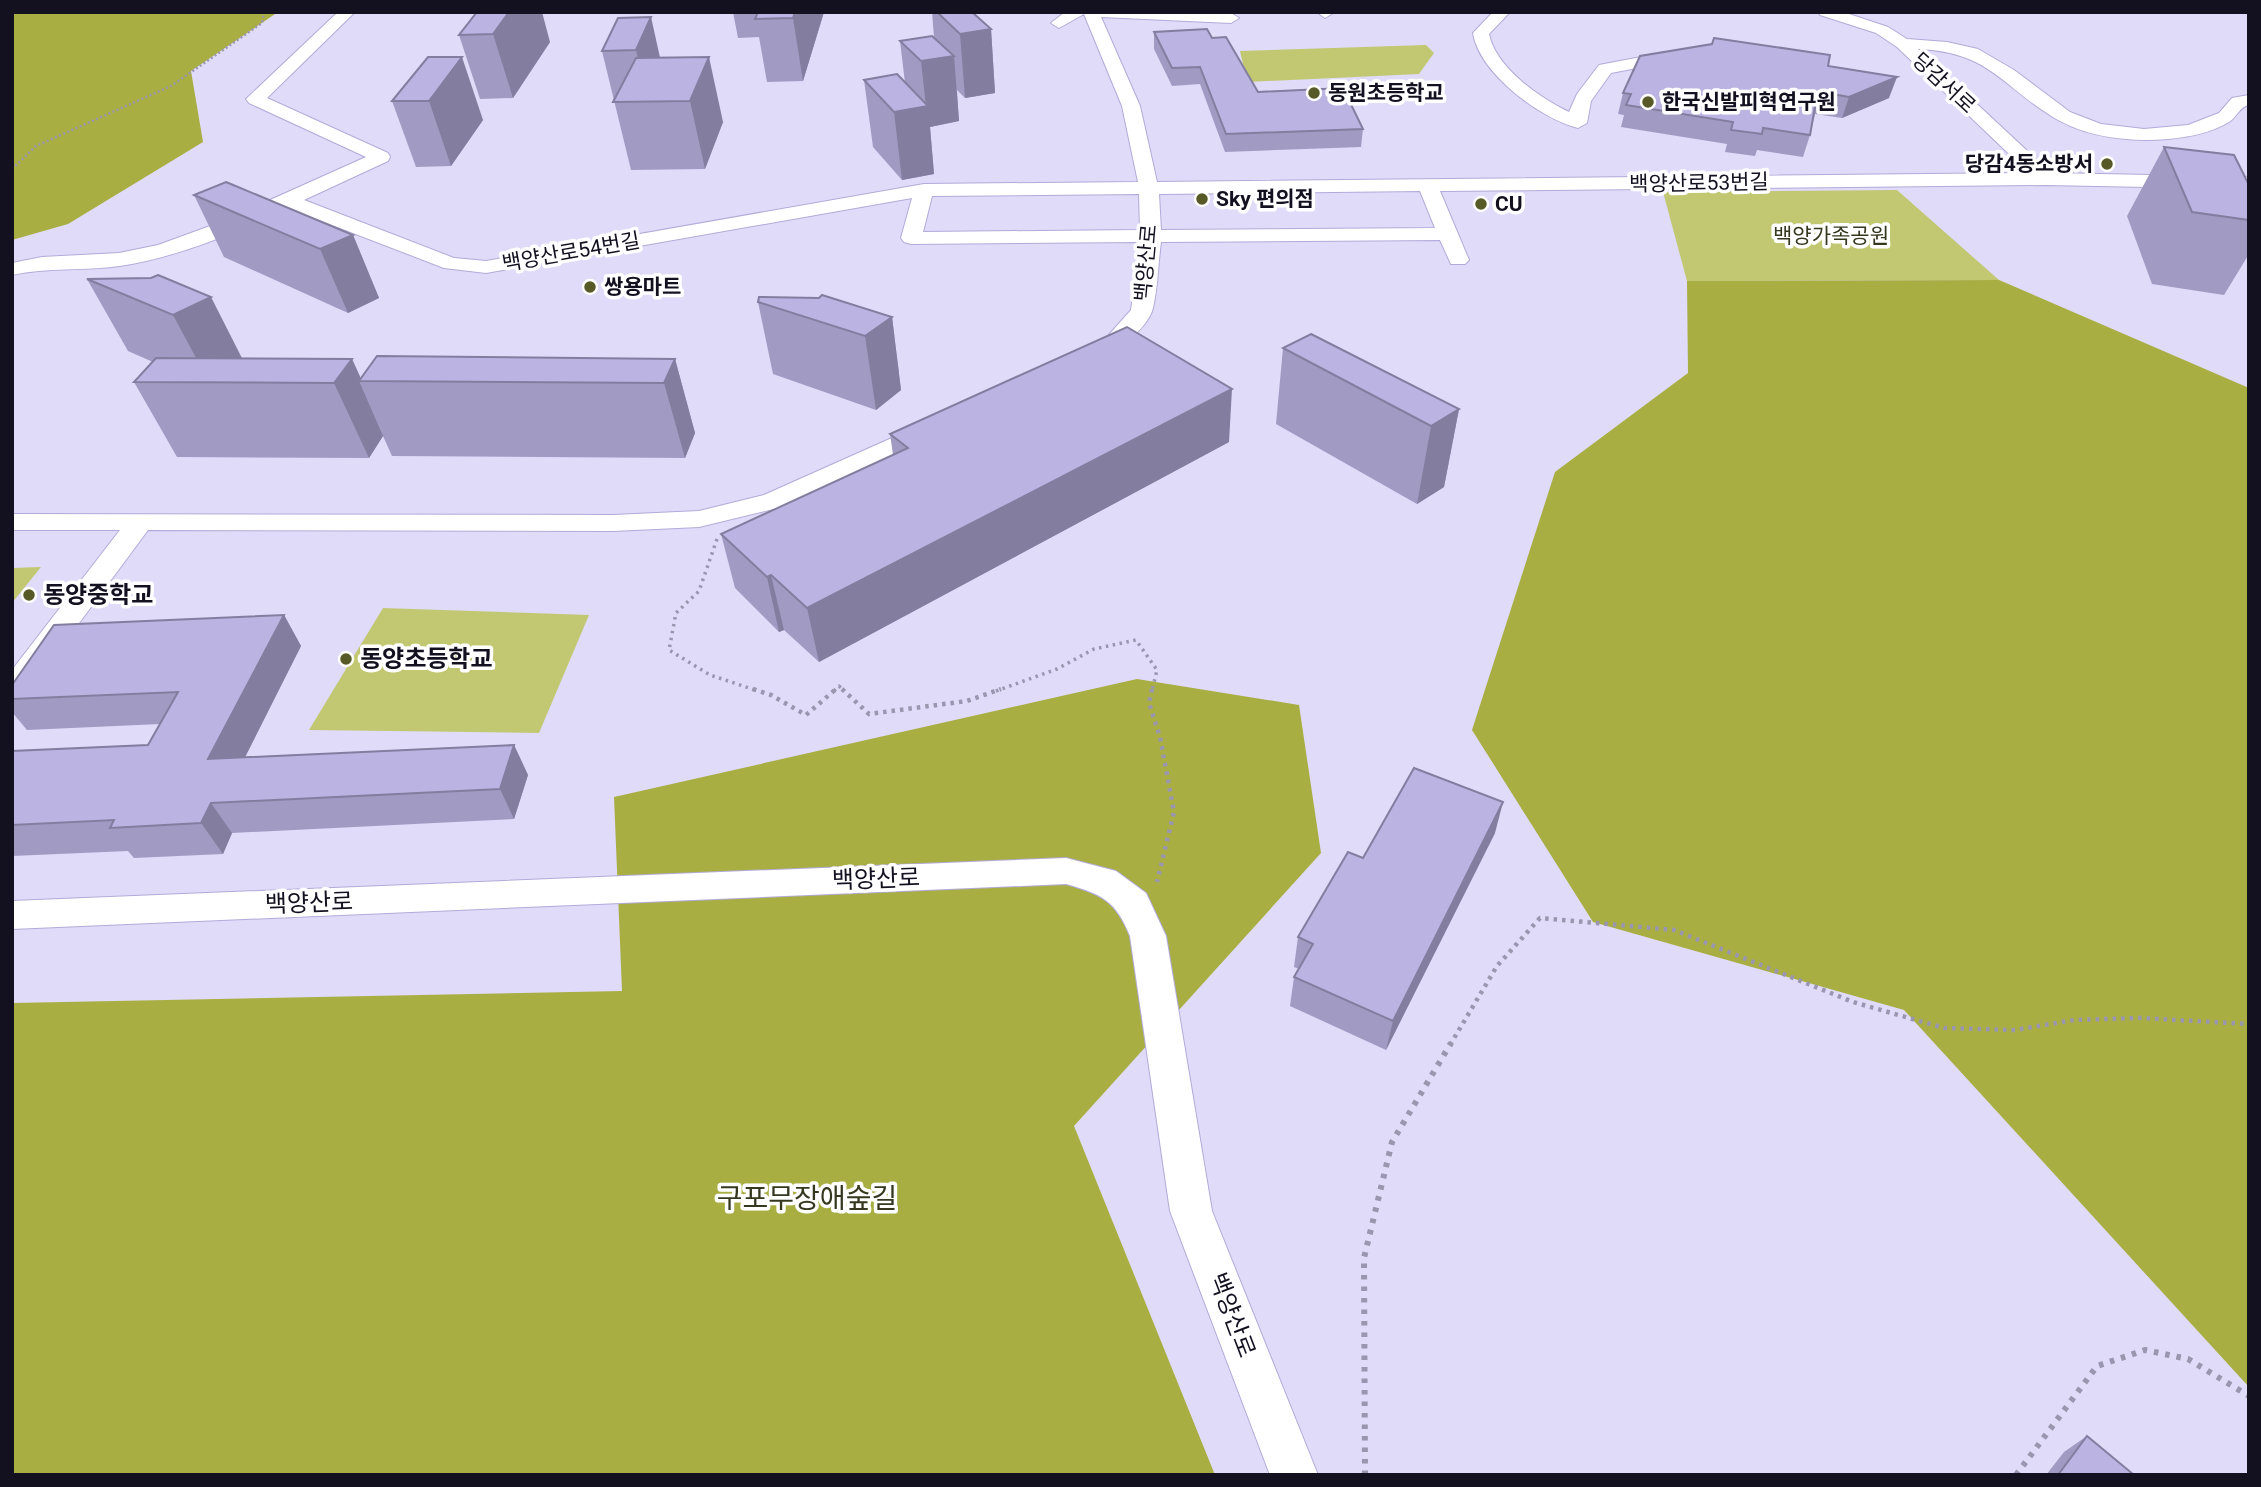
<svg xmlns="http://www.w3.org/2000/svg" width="2261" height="1487" viewBox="0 0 2261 1487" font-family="Roboto,'Noto Sans KR',sans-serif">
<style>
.green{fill:#c2c872}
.forest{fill:#a9ae42}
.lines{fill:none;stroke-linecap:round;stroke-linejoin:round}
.minor-casing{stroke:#b2abd9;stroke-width:2}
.path-far3{stroke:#9a96af;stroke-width:2.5;stroke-dasharray:2 2.5;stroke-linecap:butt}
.path-far2{stroke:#9a96af;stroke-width:3.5;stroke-dasharray:2.5 4.5;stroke-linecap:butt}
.path-far1{stroke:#9a96af;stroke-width:4.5;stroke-dasharray:3.5 5;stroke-linecap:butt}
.path{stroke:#9a96af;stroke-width:6;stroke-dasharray:4.5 7;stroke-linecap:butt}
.minor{fill:#fff;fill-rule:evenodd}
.wall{fill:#a19bc3}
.shaded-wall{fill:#837e9f}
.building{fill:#bbb4e3;stroke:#837e9f;stroke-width:2}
.poi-dot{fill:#575927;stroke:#fff;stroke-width:2.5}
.labels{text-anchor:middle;stroke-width:7;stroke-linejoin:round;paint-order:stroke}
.far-street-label{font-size:21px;fill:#131020;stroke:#fff}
.far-poi-label{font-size:21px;font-weight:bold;fill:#131020;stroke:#fff;text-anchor:start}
.far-park-label{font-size:21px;fill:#35371f;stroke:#fff}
.poi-label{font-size:24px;font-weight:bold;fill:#131020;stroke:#fff;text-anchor:start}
.street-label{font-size:24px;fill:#131020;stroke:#fff}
.near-park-label{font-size:28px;fill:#35371f;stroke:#fff}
</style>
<rect width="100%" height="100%" fill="#dfdbf9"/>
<g class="green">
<polygon points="1426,45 1434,53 1419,74 1247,82 1240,51"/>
<polygon points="1897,190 1999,280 1687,281 1663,192"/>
<polygon points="41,567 12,603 12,568"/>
<polygon points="383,608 589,615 539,733 309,730"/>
</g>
<g class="forest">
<polygon points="12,12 278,12 191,71 203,142 68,224 12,240"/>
<polygon points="1999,280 2249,388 2249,1387 1904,1010 1593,922 1472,730 1555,472 1688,373 1687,281"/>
<polygon points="1137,679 1299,705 1321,853 1074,1126 1215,1475 12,1475 12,1003 622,991 614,797"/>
</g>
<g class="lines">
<g class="minor-casing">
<g id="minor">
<path d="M338,12H355L267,98L388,153L390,157L388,161L304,200L454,258L486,261L924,184L1138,182L1122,106L1084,14L1059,28L1051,23L1065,12H1208L1231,13L1239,18L1231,23L1101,17L1140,106L1157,182L2029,173L1897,47L1876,33L1820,15L1818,12H1843L1888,27L1907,39L1947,42L1978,49L2014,70L2070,112L2101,124L2144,129L2188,125L2219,113L2232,98L2249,95V105C2239,107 2237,117 2229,122C2211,133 2189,137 2168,139C2132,142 2090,138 2058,120C2002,88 1992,52 1918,49L2051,173L2249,177V189L2046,185L1440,191L1469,260L1465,264H1451L1440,240L1161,242C1158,264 1158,287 1153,308C1148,329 1109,362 1087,357L1083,352L1087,347L1107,337L1131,310L1140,242L911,244L904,242L901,238L912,198L486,273L444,268L288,208C235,233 178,257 120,266C84,271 48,267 12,275V263L42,257L119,253L158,245L221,222L366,157L249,103L246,99ZM1420,191L1435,228L1161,230L1159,194ZM1139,194L1140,230L923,232L932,196Z"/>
<polygon points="1317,12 1333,12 1333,13 1325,18"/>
<path d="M1493,12H1510L1489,34C1496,68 1540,98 1569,112L1577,94L1599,65L1678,50L1686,55L1678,60L1611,73L1591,101L1587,123L1578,128C1541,119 1479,73 1473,33Z"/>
<polygon points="930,421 939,423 942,428 939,433 782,507 699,527 613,531 148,530 23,699 12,702 12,670 120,530 12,530 12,514 613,515 699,511 764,495"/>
<path d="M1066,858L1116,871L1146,893L1166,936L1212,1211L1318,1475H1270L1170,1211L1130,936C1116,901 1102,894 1066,884L12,929V901Z"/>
</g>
</g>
<polyline class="path-far3" points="12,169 36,146 171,86 262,23 264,12"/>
<g class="path-far2">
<polyline points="717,539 699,591 676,613 669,650 710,675 758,691"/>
<polyline points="834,691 839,686 844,691"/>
<polyline points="996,691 1057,669 1094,649 1136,640 1157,670 1152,691"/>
</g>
<g class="path-far1">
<polyline points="753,689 771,695 806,715 836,689"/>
<polyline points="842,689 869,714 967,701 1001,689"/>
<polyline points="1152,689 1149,703 1160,737 1174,812 1157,882"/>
<polyline points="1450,1045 1497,966 1540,918 1674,930 1853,1002 1944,1028 2015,1030 2074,1020 2141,1018 2249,1024"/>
</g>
<g class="path">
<polyline points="1365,1475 1364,1258 1392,1142 1451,1043"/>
<polyline points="2016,1475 2097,1366 2145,1350 2188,1359 2249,1396"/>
</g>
<use href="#minor" class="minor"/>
</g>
<g class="wall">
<polygon points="477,12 550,42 513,98 480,99 459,35"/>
<polygon points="733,12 824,12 803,81 767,82 759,37 738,38"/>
<polygon points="932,12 972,12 991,29 995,93 965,98 957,90 959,121 930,127 934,174 902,180 873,147 864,80 905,83 900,41 934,37"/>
<polygon points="618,18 660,58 723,122 705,169 631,170 602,51"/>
<polygon points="1154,32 1212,38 1258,92 1363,129 1361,147 1225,152 1200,84 1172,86 1154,49"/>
<polygon points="428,57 483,120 451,166 416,167 392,101"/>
<polygon points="1828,66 1889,98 1842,118 1815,114 1810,135 1803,157 1757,150 1755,156 1725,152 1727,144 1621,127 1624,115 1618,114 1623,93"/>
<polygon points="2164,147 2249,185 2249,254 2224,295 2152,284 2127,216"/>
<polygon points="194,195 353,235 379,298 348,313 224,257"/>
<polygon points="151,278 242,359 352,359 361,379 675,359 695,433 685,458 392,456 383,436 369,458 177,457 134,382 153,362 128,351 87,279"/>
<polygon points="758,302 892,317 901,390 876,410 773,374"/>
<polygon points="1283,348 1459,409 1444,487 1417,504 1276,424"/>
<polygon points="890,434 1229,442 819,662 784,630 779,632 735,588 721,534 893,455"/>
<polygon points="284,615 301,646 245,757 514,745 528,775 514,819 232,833 223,854 134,858 128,851 12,856 12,751 148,745 160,724 27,730 12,712 12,685"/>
<polygon points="1495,833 1386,1050 1290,1006 1294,977 1299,969 1294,967 1298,937 1363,858"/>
<polygon points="2087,1436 2134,1475 2046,1475 2064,1452"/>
</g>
<g class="shaded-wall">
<polygon points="509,12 542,12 550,42 513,98 493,34"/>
<polygon points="795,12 824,12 803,81 793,18"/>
<polygon points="651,17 665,80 648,102 636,50"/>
<polygon points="991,29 995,93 965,98 960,34"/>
<polygon points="954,56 959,121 930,127 934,174 902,180 894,112 926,107 921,61"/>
<polygon points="462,57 483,120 451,166 429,101"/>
<polygon points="709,57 723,122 705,169 690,101"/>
<polygon points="1897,77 1889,98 1842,118 1849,97"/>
<polygon points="353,235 379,298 348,313 320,249"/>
<polygon points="211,297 248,370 209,382 173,315"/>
<polygon points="892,317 901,390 876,410 865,336"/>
<polygon points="352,359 362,381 359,381 383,436 369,458 334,383"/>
<polygon points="675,359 695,433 685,458 664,383"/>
<polygon points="1232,389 1229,442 819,662 807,608"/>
<polygon points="1459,409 1444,487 1417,504 1431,426"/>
<polygon points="771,575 784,630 779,632 767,577"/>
<polygon points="284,615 301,646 229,789 208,759"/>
<polygon points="514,745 528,775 514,819 500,789"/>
<polygon points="1503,802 1495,833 1386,1050 1393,1021"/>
<polygon points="211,803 232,833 223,854 201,823"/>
</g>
<g class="building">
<polygon points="477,12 509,12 493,34 459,35"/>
<polygon points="758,12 795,12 793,18 755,19"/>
<polygon points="937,12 972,12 991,29 960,34"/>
<polygon points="651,17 636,50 602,51 618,18"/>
<polygon points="1207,29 1212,38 1226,37 1258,92 1343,88 1363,129 1226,134 1200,67 1172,68 1154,32"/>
<polygon points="932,36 954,56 921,61 900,41"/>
<polygon points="1714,38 1830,55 1828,66 1897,77 1849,97 1821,92 1819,102 1816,101 1810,135 1763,128 1762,134 1731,130 1733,122 1626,105 1631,94 1623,93 1640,56 1712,44"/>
<polygon points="428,57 462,57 429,101 392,101"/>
<polygon points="709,57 690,101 613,102 636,58"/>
<polygon points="897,74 928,106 894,112 864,80"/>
<polygon points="2164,147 2234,155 2249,185 2249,220 2192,212"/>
<polygon points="226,182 353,235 320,249 194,195"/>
<polygon points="158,275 211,297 173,315 87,279 151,278"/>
<polygon points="822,295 892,317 865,336 758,302 759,297 819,298"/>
<polygon points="1127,327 1232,389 807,608 771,575 767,577 721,534 908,448 890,434"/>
<polygon points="1311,334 1459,409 1431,426 1283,348"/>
<polygon points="377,356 675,359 664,383 359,381"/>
<polygon points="156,358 352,359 334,383 134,382"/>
<polygon points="284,615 208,759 514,745 500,789 211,803 201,823 110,828 114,820 12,825 12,751 148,745 178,692 12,699 12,685 54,625"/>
<polygon points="1414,768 1503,802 1393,1021 1294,977 1313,944 1298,937 1348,852 1363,858"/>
<polygon points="2087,1436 2134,1475 2058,1475"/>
</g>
<g class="poi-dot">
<circle cx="1314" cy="93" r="7"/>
<circle cx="1648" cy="102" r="7"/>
<circle cx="2107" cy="164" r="7"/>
<circle cx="1202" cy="199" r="7"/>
<circle cx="1481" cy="204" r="7"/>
<circle cx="590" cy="287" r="7"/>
<circle cx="29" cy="595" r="7"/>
<circle cx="346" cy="659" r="7"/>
</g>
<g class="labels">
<g class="far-street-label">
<text transform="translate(1944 83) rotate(43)" y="7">당감서로</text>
<text transform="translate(1699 183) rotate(-1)" y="7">백양산로53번길</text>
<text transform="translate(571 252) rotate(-10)" y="7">백양산로54번길</text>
<text transform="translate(1146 263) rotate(-85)" y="7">백양산로</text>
</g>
<g class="far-poi-label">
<text x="1328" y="100">동원초등학교</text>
<text x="1662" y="109">한국신발피혁연구원</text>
<text x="2093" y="171" text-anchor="end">당감4동소방서</text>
<text x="1216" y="206">Sky 편의점</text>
<text x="1495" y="211">CU</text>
<text x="604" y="294">쌍용마트</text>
</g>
<g class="far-park-label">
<text x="1831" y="243">백양가족공원</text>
</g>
<g class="poi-label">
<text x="43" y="603">동양중학교</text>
<text x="360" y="667">동양초등학교</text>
</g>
<g class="street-label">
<text transform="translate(876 879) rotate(-2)" y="8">백양산로</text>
<text transform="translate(309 903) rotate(-2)" y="8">백양산로</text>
<text transform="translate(1232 1315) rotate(69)" y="8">백양산로</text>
</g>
<g class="near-park-label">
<text x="807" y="1208">구포무장애숲길</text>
</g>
</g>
<rect width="2261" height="1487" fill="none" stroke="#131020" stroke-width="28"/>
</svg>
